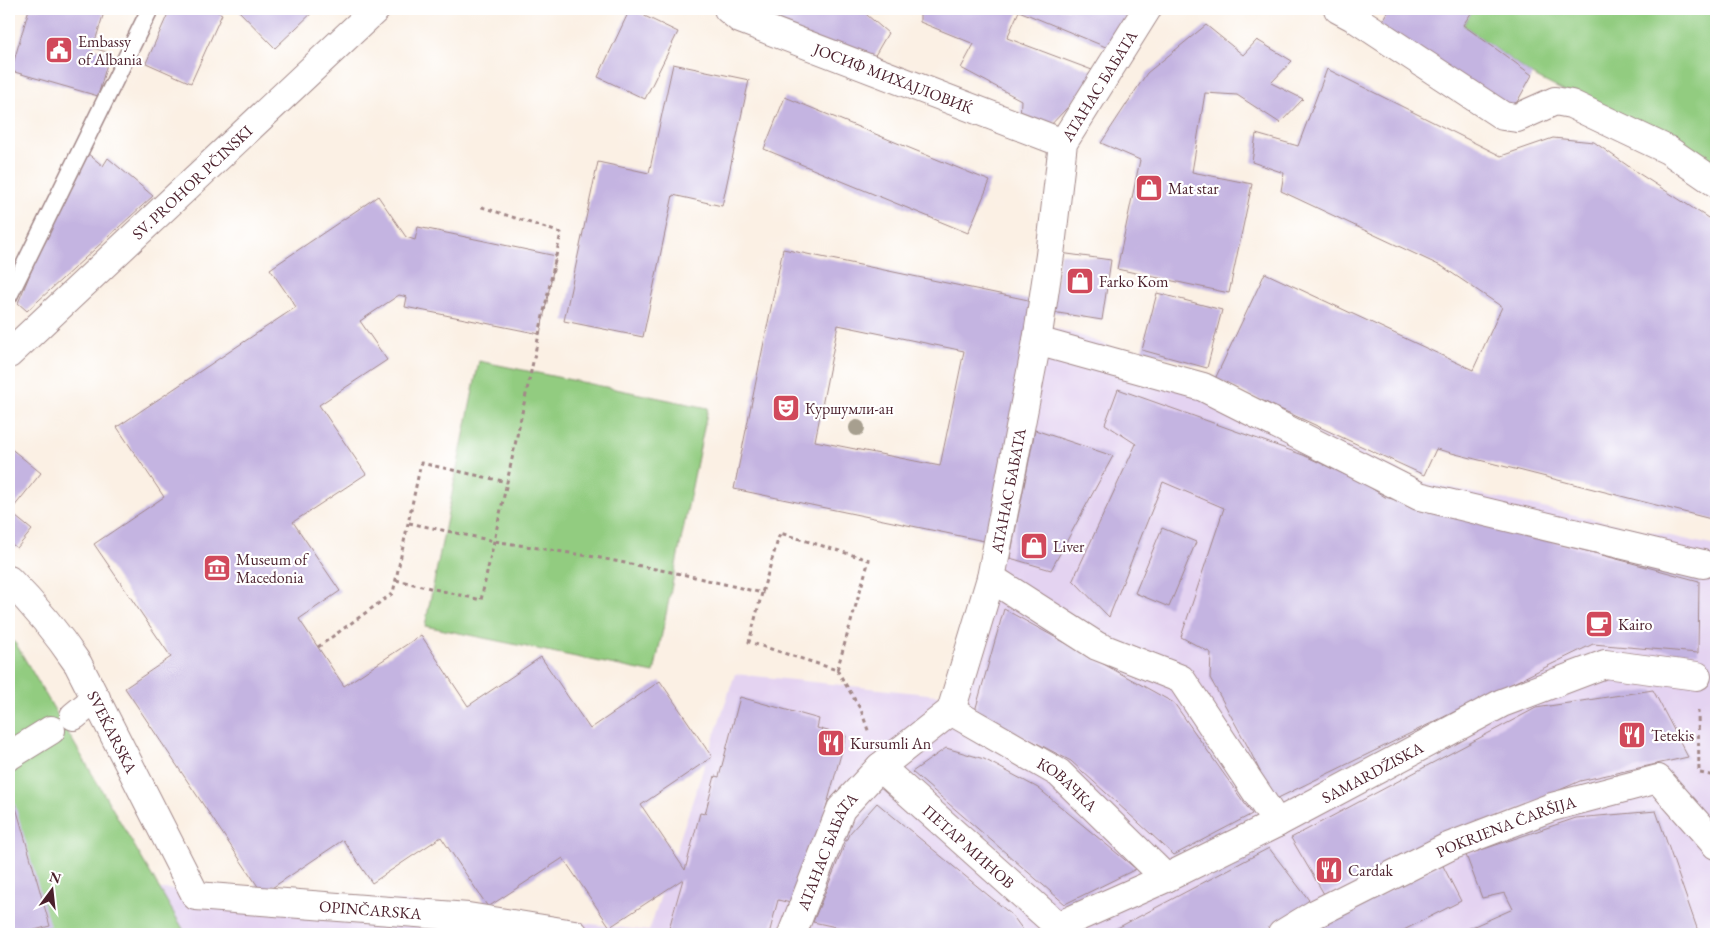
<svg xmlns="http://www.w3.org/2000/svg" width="1725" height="943" viewBox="0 0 1725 943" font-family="'EB Garamond',serif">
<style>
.built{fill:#e4d3f1}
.green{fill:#92cc80;stroke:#6e7656}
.building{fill:#c4b4e1;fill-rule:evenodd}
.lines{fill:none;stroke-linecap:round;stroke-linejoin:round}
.lane-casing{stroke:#a28888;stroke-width:19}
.street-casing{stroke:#a28888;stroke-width:30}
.path{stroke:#a28888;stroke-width:3;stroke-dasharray:4 4;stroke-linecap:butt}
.lane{stroke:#fff;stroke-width:16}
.street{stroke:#fff;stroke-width:28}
.tree{fill:#a79f8f}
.labels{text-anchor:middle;stroke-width:4.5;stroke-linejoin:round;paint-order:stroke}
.poi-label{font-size:16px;fill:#4a1f2b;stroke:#fff;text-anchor:start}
.street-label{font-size:16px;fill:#4a1f2b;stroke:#fff}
</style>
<rect width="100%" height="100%" fill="#fff"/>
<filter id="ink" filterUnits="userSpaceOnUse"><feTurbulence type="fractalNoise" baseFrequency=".02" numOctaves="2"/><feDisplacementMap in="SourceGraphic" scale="10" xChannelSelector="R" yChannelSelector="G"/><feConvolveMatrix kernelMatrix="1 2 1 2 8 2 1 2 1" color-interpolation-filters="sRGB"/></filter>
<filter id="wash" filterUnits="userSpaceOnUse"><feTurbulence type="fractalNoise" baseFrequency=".0096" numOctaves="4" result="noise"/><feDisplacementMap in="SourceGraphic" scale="20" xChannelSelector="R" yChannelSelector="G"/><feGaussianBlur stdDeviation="1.12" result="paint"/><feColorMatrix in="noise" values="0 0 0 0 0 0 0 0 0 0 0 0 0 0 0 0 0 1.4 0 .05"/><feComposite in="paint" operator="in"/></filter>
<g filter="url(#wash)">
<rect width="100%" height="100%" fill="#fbf0e4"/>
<polygon class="built" points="1051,327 1070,332 1196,377 1425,482 1716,546 1716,934 186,934 159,889 229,890 408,902 649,931 735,674 946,696"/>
<g class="green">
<polygon points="1474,9 1716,9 1716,169 1532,75 1463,25"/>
<polygon points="479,361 708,408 654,673 425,626"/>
<polygon points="9,638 16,644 186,934 9,934"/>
</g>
<g id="blocks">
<g class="building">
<polygon points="29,9 105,9 93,48 110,53 98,96 11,71"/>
<polygon points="170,9 212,9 222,14 191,83 146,63"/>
<polygon points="237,9 316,9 275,48"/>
<polygon points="630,9 678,32 645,99 598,77"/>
<polygon points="745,9 860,9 888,33 870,64"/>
<polygon points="920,9 1130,9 1113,50 1019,11 1007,38 1100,73 1047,129 1020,120 1021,100 961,68 974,44 920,22"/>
<polygon points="1390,9 1474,9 1463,25 1532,75 1511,113 1379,27"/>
<polygon points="1206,25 1243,55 1257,40 1292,61 1271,83 1303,99 1280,123 1237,95 1205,93 1192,172 1252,184 1229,293 1117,269 1140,160 1101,143 1147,73"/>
<polygon points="673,64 749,80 722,206 673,195 643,337 564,321 598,162 649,173"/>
<polygon points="1327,69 1501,156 1553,138 1594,142 1638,173 1716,223 1716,510 1715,520 1436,449 1424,475 1215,379 1265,273 1473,370 1502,307 1443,267 1281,191 1284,173 1252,162 1256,134 1298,146"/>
<polygon points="785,97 990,181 968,233 764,149"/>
<polygon points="87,153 103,166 108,158 153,196 27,311 18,303 67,184 73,186"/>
<polygon points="378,196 406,237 415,240 418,227 556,256 540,334 405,307 407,297 399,295 360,321 387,360 319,405 366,474 293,522 340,591 299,619 344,686 421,635 468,706 541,657 590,729 660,681 712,757 641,805 685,870 700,813 705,814 715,776 719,777 740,697 819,719 817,728 846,736 799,905 778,900 769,934 675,934 668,932 683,879 610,927 563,858 488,907 441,837 372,883 343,840 263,894 125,688 171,657 94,544 164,497 117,427 296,307 270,269"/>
<path d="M783,249L1038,302L989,542L734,489ZM838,325L964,351L940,466L815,441Z"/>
<polygon points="1060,253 1111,260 1102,320 1052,312"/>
<polygon points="1157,293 1222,310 1207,368 1142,350"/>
<polygon points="1118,389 1303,455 1365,484 1385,497 1699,581 1698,653 1593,644 1274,800 1247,745 1210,678 1211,653 1181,637 1224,508 1163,482 1109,617 1073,580 1136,444 1105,424"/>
<polygon points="1035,430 1113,456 1051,570 1010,558"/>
<polygon points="9,447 41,473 10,512 32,530 17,548 9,542"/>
<polygon points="1162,528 1196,542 1169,607 1135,593"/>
<polygon points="1004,609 1174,703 1252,814 1174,855 1071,761 975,711"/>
<polygon points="1653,690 1688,757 1580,781 1324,894 1291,838 1536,708"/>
<polygon points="946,748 984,759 1038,788 1136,869 1065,904 912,772"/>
<polygon points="877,803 1012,915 1026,934 868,934 813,922 849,834"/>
<polygon points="15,804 50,926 19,934 9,934 9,805"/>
<polygon points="1656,811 1699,934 1465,934 1463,931 1513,909 1505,893 1482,898 1466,855 1576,818"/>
<polygon points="1269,848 1312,904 1263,934 1106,934"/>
<polygon points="1442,864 1461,901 1396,934 1313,934 1311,931"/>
</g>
</g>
</g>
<g filter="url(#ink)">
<use href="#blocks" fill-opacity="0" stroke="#a28888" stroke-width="1"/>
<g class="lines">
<g class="lane-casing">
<polyline id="lane" points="9,296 149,11"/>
</g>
<g class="street-casing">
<g id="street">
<path id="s1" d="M728,9L740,19L1063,143"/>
<polyline points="1338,9 1353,17 1503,116 1517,118 1555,101 1571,104 1668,150 1716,183"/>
<polyline points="1037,341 1203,387 1419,496 1703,564"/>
<path id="s2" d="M9,354L376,9"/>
<polyline points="991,578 1097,646 1181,679 1277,823"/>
<path id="s3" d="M9,580C35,606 57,633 78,664L196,896L468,917L574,934"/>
<path id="s4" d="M951,711L1059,773L1166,878"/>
<polyline points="74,716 96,698"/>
<polyline points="9,756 51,730"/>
<path id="s5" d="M880,767L1058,926L1060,934"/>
<path id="s6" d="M1058,926L1166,878L1277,823L1502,703L1605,664L1697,676"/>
<path id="s7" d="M792,934L841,809L880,767L951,711L991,578L1037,341L1050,255L1063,143L1147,9"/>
<path id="s8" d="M1282,934L1315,914L1448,847L1552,807L1658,779L1716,845"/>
</g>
</g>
<g class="path">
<polyline points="409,523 494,541 595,557 686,575 762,593 749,642 837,670 869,560 780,533 762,593"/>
<polyline points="396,580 481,600 507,482"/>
<polyline points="318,647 393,593 421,463 507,482 561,233 479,206"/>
<polyline points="837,670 861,710 869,733"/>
<polyline points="1698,710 1699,773"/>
<polyline points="1700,773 1716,776"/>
</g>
<use href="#lane" class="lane"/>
<use href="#street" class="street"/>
</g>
<circle class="tree" cx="857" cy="428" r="8"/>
</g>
<defs>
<g id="civic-square" transform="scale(1.4375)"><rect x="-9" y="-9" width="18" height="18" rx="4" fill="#d1495b" stroke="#fff"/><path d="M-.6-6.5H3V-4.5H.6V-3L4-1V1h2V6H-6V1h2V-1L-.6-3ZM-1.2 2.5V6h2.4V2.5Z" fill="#fff"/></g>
<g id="shop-square" transform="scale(1.4375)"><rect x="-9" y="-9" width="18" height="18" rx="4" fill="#d1495b" stroke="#fff"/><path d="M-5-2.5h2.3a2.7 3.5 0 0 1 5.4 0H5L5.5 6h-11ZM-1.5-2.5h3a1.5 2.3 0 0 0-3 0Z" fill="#fff"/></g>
<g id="theatre-square" transform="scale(1.4375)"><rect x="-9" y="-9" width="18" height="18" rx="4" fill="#d1495b" stroke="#fff"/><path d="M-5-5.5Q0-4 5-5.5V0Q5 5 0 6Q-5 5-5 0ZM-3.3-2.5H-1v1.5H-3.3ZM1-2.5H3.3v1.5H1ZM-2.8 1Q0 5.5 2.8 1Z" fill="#fff"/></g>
<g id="museum-square" transform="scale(1.4375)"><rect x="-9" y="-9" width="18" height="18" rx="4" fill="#d1495b" stroke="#fff"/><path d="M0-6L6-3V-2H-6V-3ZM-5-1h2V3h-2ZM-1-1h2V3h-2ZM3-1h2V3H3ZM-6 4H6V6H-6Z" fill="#fff"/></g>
<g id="cafe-square" transform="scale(1.4375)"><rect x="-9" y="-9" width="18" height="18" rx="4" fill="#d1495b" stroke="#fff"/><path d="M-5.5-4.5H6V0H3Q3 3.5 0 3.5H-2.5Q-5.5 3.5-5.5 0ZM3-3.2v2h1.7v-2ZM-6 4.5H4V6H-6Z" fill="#fff"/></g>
<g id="restaurant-square" transform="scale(1.4375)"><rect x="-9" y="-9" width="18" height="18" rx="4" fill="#d1495b" stroke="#fff"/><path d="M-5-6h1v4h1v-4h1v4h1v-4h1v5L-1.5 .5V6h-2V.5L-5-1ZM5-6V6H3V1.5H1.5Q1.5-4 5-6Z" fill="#fff"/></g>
</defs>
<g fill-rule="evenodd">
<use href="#civic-square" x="59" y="50"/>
<use href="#shop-square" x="1149" y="188"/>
<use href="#shop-square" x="1080" y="281"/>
<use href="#theatre-square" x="786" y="408"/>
<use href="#shop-square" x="1034" y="546"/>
<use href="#museum-square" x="217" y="568"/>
<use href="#cafe-square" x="1599" y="624"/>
<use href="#restaurant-square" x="1632" y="735"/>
<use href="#restaurant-square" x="831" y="743"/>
<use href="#restaurant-square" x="1329" y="870"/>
</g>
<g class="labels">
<g class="poi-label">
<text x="78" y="47">Embassy<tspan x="78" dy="18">of Albania</tspan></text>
<text x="1168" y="194">Mat star</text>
<text x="1099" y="287">Farko Kom</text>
<text x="805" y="414">Куршумли-ан</text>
<text x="1053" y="552">Liver</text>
<text x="236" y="565">Museum of<tspan x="236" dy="18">Macedonia</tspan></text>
<text x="1618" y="630">Kairo</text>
<text x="1651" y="741">Tetekis</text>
<text x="850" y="749">Kursumli An</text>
<text x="1348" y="876">Cardak</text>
</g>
<g class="street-label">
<text dy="6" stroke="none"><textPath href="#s1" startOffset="180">ЈОСИФ МИХАЈЛОВИЌ</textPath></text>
<text dy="6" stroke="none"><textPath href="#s7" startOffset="930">АТАНАС БАБАТА</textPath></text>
<text dy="6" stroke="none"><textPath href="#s2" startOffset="251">SV. PROHOR PČINSKI</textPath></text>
<text dy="6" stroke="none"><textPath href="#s7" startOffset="510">АТАНАС БАБАТА</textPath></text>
<text dy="6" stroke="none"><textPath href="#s3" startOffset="185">SVEḰARSKA</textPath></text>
<text dy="6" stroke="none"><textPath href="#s6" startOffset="350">SAMARDŽISKA</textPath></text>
<text dy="6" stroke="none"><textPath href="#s4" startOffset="138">КОВАЧКА</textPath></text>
<text dy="6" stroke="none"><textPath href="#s8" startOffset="249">POKRIENA ČARŠIJA</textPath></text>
<text dy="6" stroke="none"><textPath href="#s5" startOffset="119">ПЕТАР МИНОВ</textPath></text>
<text dy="6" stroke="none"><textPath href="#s7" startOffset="90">АТАНАС БАБАТА</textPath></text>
<text dy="6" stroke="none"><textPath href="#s3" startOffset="544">OPINČARSKA</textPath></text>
</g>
</g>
<rect width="1725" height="943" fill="none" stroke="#fff" stroke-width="30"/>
<g transform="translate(52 890) rotate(15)" stroke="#ffffff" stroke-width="4" paint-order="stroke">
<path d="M0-4L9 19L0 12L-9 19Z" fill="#4a1f2b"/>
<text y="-8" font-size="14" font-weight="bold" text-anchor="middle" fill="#4a1f2b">N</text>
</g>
</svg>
